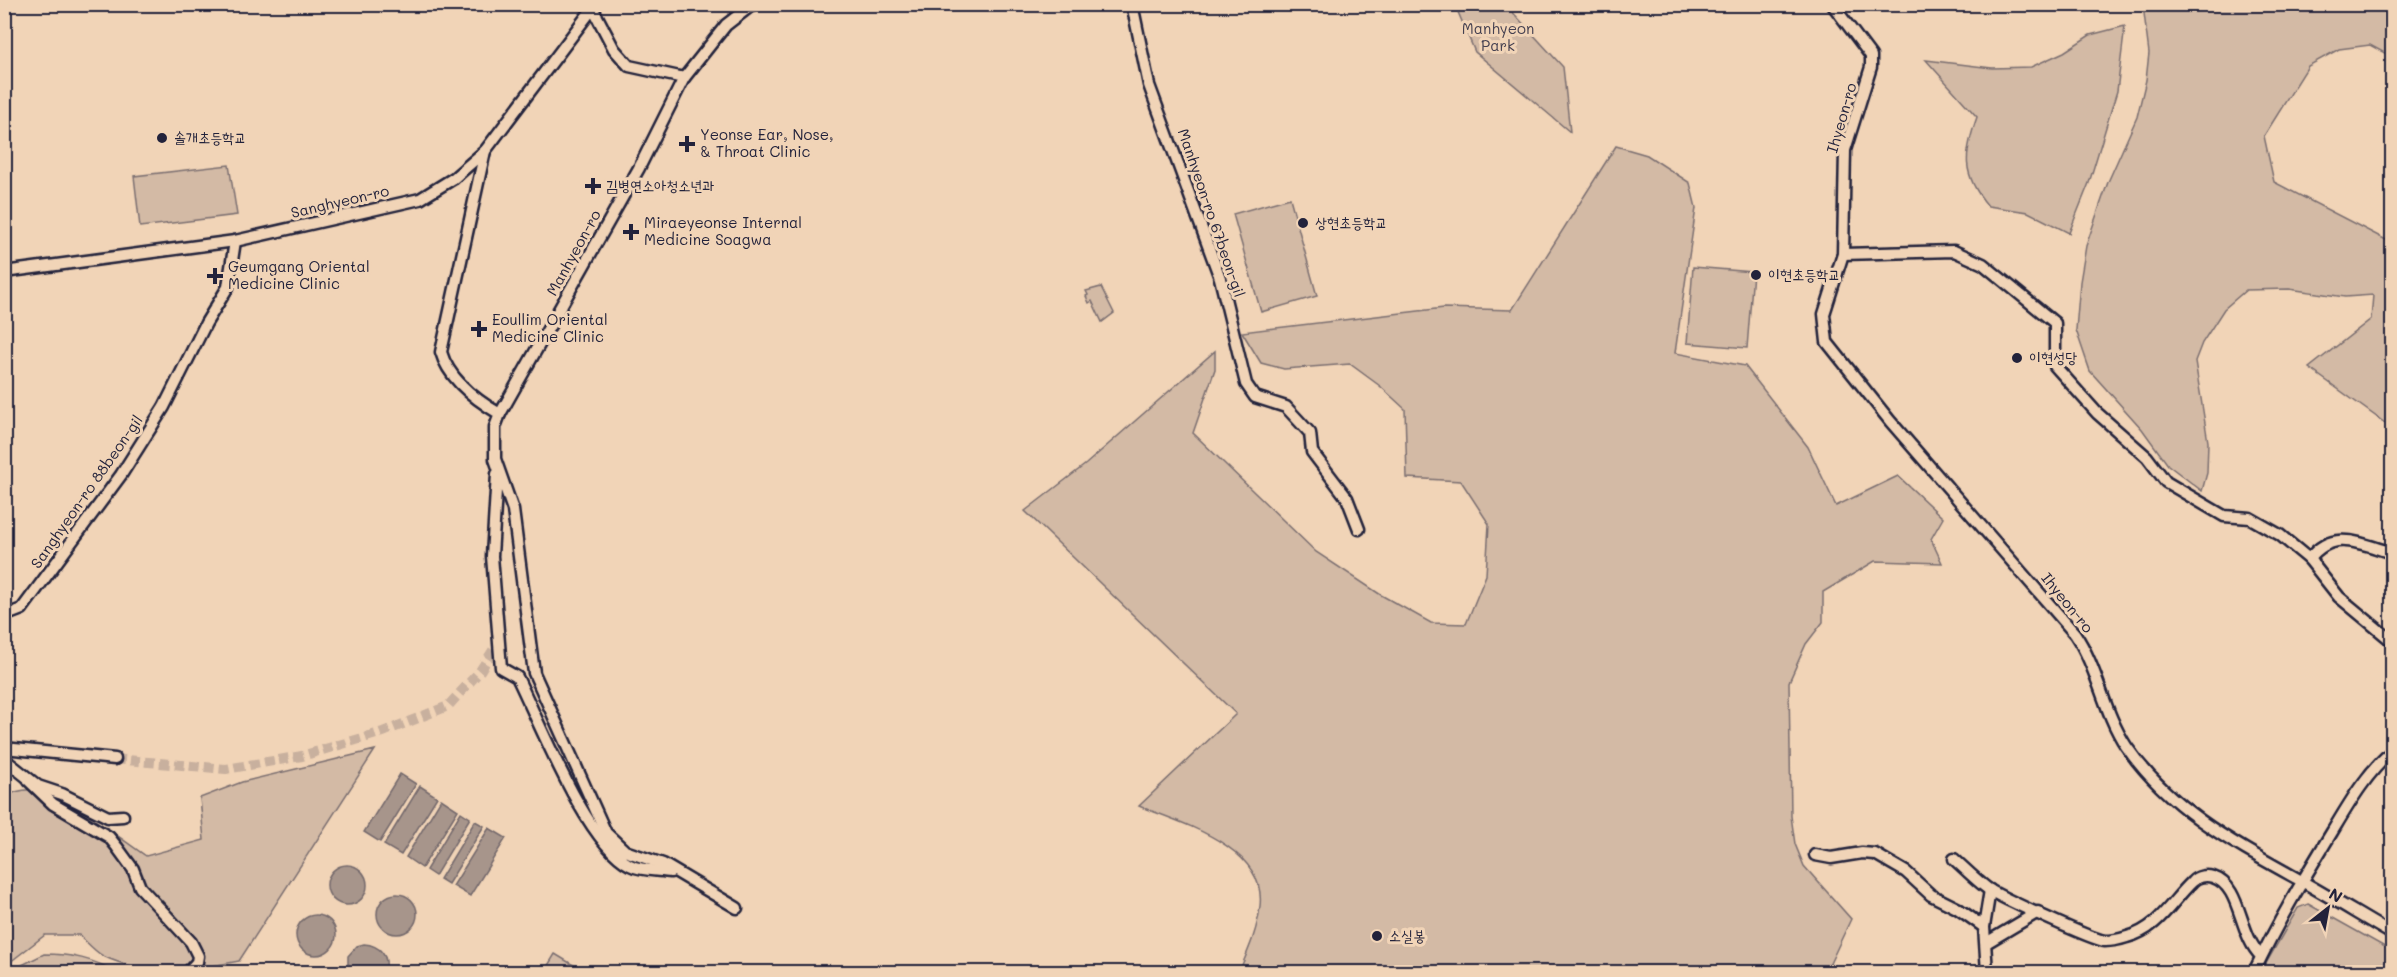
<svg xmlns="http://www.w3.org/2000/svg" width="2397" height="977" viewBox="0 0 2397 977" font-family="Mali,'Poor Story',sans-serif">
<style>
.green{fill:#d3baa5;stroke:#7a6e70;stroke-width:1.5}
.water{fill:#a7958b;stroke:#72676b;stroke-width:1.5}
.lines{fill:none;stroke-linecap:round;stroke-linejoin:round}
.minor-tunnel{stroke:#c8b09e;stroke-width:10;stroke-dasharray:10 5;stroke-linecap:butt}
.minor-casing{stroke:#22223b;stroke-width:15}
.minor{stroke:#f1d4b7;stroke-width:10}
.poi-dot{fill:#22223b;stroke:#f1d4b7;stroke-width:2}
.labels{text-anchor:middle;stroke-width:6;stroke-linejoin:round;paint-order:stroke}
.park-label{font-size:15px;fill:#454050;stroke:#f1d4b7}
.street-label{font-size:15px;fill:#22223b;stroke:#f1d4b7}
.poi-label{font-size:15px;fill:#22223b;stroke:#f1d4b7;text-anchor:start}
</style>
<rect width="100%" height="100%" fill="#f1d4b7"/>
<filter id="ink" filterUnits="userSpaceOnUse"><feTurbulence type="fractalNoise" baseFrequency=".0167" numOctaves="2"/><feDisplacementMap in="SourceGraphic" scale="12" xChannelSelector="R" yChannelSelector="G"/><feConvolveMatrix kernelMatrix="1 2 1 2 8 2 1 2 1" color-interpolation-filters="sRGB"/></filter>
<g filter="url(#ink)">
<g class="green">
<polygon points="1455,5 1506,5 1563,67 1570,132 1475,52"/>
<polygon points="2143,5 2392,5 2392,57 2370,45 2339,49 2308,66 2264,136 2274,182 2392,243 2392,428 2309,368 2371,319 2373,295 2345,297 2289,289 2246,290 2224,309 2202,343 2195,361 2208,442 2207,473 2202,491 2168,465 2142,429 2090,371 2076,330 2080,282 2086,246 2108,182 2137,117 2146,80 2149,53"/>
<path d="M2125,26L2117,91L2089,183L2069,233L2028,212L1988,206C1961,174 1964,154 1977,117L1926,60L1992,68L2031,67L2064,52L2090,35Z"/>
<path d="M1616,146L1647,155L1690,183L1696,208L1675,353L1745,366L1808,447L1836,506L1898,476L1943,518L1931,539L1942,563L1875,561L1823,592V622L1806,644L1789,682L1791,816L1795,844L1804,866L1851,919L1826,972H1239C1248,951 1258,929 1260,906C1267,847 1181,823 1139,806L1236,714L1025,511L1086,464L1215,351V369L1193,433L1316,552L1381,595L1431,623L1466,624L1486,575L1489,524L1461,481L1407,478L1405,409L1380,386L1350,364L1284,369L1261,363L1242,332L1444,308L1512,310Z"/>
<polygon points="229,165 237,215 140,227 134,176"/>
<polygon points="1290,198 1317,296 1261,312 1233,214"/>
<polygon points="1693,267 1753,272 1747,348 1687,343"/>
<polygon points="1101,287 1114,313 1102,322 1092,301 1089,303 1086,296 1088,295 1086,291"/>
<path d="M375,750L239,961C193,970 147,977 103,956C94,951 86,941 79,935H45L5,966L4,797C12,793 22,789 32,790C60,791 121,839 146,856L204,840L200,798L242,782Z"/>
<polygon points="2308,904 2392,951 2392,972 2261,972 2298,908"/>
<path d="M44,954C72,954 92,959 117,972H8Z"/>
<polygon points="555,954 585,972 544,972"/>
</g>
<g class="water">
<polygon points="400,774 416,784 380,842 364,832"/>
<polygon points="420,786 437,797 401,855 384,845"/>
<polygon points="441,799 458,810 422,868 406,857"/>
<polygon points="461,812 470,818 435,876 426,870"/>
<polygon points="475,821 484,826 448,884 440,879"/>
<polygon points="489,828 506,838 470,896 453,886"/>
<circle cx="347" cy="885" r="20"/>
<circle cx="397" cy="914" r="20"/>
<circle cx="316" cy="935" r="20"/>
<path d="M364,944C380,945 390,957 385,972H348V956L357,946Z"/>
</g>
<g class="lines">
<polyline class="minor-tunnel" points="115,759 226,769 302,756 383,732 448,706 480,671 499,641"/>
<g class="minor-casing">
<g id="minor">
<polyline points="1132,4 1149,85 1220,278 1246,384 1255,397 1286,407 1310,433 1312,452 1347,498 1359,529"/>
<path d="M1832,4L1871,56V67L1845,150L1843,254L1824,314L1827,342L1890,421L2075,634C2098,668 2103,711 2126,746C2169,809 2233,843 2298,879C2330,897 2361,916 2392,934"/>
<polyline points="591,5 614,49 629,66 684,78"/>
<path d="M485,151L441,352C449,380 476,400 500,414"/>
<polyline points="1843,254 1954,251 1983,264 2055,323 2055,366 2097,413 2147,457 2166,482 2224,516 2250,518 2280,535 2309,559 2339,597 2392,641"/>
<polyline points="4,272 235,241 420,199 454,178 485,151 596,4"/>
<path d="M497,474L492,556L501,668L517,677C540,723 586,843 630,865C641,871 659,870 671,872"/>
<path d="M2309,559C2333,528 2361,544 2392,553"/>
<polyline points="4,616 22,609 121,475 164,407 206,323 228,287 235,241"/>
<polyline points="4,748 115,759"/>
<polyline points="4,759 38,786 62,794 108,817 123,816"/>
<polyline points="29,781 53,804 109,837 117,847 133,869 140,887 191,942 198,956 197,962 188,972"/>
<polyline points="1815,855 1831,858 1862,853 1875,854 1906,872 1931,895 1957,908 1984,927"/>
<path d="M1954,859C1965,869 1976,880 1988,889C2000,897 2093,940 2105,941C2112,941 2121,939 2127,937C2158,929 2171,902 2192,882C2197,876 2206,875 2213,877C2242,886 2238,934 2261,956"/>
<polyline points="737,908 663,864 625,851 606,833 534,673 513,510 495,459 495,427 500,414 639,168 684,78 726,25 753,4"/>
<polyline points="1986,943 2038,912"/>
<polyline points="1987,972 1984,927 1990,890"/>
<path d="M2254,972C2277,923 2304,878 2332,832C2350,802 2366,774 2392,751"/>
</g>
</g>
<use href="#minor" class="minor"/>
</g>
</g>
<g class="poi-dot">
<circle cx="162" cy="138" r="6"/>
<path d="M684 135h6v6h6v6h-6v6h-6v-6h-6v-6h6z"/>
<path d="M590 177h6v6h6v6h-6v6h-6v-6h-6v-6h6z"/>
<circle cx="1303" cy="223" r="6"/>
<path d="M628 223h6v6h6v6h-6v6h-6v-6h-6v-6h6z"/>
<circle cx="1756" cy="275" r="6"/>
<path d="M212 267h6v6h6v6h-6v6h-6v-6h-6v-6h6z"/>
<path d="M476 320h6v6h6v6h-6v6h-6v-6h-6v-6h6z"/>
<circle cx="2017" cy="358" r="6"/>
<circle cx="1377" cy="936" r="6"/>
</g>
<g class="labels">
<g class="park-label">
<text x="1498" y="34">Manhyeon<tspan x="1498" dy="17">Park</tspan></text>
</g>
<g class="street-label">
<text transform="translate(1842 118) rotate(-74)" y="5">Ihyeon-ro</text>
<text transform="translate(340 202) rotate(-13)" y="5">Sanghyeon-ro</text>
<text transform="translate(1211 213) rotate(71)" y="5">Manhyeon-ro 67beon-gil</text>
<text transform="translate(574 253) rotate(-61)" y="5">Manhyeon-ro</text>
<text transform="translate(87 492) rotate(-55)" y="5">Sanghyeon-ro 88beon-gil</text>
<text transform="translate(2067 603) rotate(51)" y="5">Ihyeon-ro</text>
</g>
<g class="poi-label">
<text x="700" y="140">Yeonse Ear, Nose,<tspan x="700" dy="17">&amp; Throat Clinic</tspan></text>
<text x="174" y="143">솔개초등학교</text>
<text x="606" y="191">김병연소아청소년과</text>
<text x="644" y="228">Miraeyeonse Internal<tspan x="644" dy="17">Medicine Soagwa</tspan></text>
<text x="1315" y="228">상현초등학교</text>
<text x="228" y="272">Geumgang Oriental<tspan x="228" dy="17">Medicine Clinic</tspan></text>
<text x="1768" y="280">이현초등학교</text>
<text x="492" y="325">Eoullim Oriental<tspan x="492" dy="17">Medicine Clinic</tspan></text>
<text x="2029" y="363">이현성당</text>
<text x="1389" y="941">소실봉</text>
</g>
</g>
<rect width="2397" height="977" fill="none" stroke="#f1d4b7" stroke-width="24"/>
<rect x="12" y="12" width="2373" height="953" fill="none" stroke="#22223b" stroke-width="2" filter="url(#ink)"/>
<g transform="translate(2328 908) rotate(31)" stroke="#f1d4b7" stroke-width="4.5" paint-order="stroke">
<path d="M0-4.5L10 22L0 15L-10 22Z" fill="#22223b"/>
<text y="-9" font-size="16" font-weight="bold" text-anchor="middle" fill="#22223b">N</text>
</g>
</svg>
